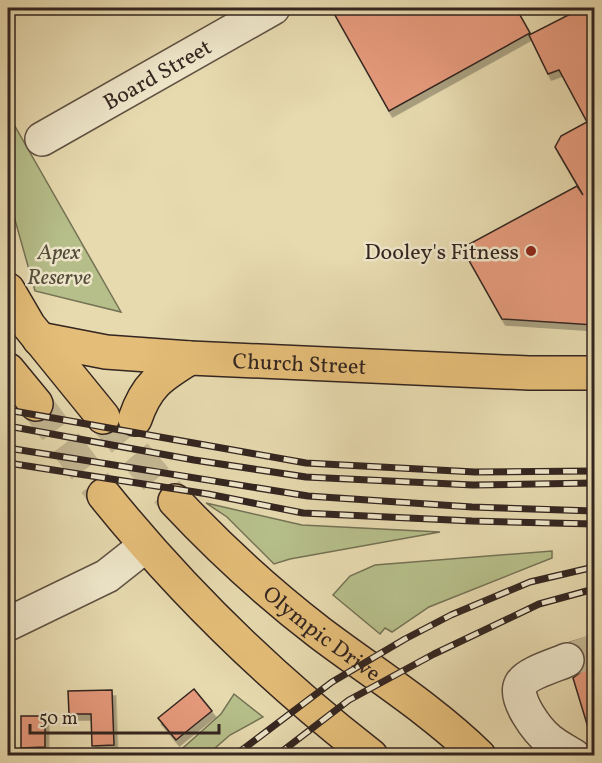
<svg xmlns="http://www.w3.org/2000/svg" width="602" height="763" viewBox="0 0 602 763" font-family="Vollkorn,serif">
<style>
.green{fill:#b6bf8a;stroke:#747255;stroke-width:1.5}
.building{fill:#e59a7c;stroke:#332520;stroke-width:1.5;filter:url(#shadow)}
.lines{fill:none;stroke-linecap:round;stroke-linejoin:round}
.minor-tunnel{stroke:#c3b692;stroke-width:33;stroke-dasharray:33 16;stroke-linecap:butt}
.highway-tunnel{stroke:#c3b692;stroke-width:33;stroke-dasharray:33 16;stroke-linecap:butt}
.minor-casing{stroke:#605244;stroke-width:36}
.major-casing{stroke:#332520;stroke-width:36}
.highway-casing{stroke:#332520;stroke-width:36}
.minor{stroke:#efe7cb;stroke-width:33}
.major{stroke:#e4bd78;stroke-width:33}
.highway{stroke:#e4bd78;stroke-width:33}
.rail-casing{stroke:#332520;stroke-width:7}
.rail{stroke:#efe7cb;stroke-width:4.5;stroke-dasharray:14;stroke-linecap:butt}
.poi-dot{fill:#8f2418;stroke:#efe7cb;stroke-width:2}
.labels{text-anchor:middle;stroke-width:5;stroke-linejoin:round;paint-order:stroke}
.street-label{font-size:22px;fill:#332520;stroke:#efe7cb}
.park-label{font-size:22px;font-style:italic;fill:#544c3a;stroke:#efe7cb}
.poi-label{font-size:22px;fill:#332520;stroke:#efe7cb;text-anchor:end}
</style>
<defs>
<filter id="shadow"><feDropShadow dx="3.5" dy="6" stdDeviation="0" flood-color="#0004"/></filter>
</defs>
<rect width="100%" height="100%" fill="#e7daaf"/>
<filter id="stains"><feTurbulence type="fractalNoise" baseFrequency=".00333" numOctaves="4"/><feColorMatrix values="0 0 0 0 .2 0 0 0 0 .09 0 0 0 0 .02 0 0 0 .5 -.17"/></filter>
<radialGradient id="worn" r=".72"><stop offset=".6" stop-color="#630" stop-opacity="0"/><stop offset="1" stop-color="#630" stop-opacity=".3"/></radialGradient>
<g class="green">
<polygon points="8,114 121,312 35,291 8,195"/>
<polygon points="206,503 302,525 440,532 290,559 274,564 227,517"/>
<polygon points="552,551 552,558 429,607 392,632 385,628 380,634 333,595 350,576 375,565"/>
<polygon points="234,694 263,717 230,735 207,755 175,755 221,714"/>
</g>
<g class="building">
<polygon points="331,8 516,8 530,33 389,111"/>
<polygon points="582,8 594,8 594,325 502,319 462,248 577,186 583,195 555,147 561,136 587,122 559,70 548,74 529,35"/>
<polygon points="594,635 594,733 590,734 573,678 582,671 585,663 584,653 579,646 571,642"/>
<polygon points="194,689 212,711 176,740 158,718"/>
<polygon points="112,690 114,745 92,746 91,714 69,714 68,691"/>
<polygon points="21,716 45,716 45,747 21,748"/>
</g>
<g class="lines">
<polyline class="minor-tunnel" points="567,660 594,651"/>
<g class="highway-tunnel">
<polyline points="36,404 104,495"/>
<polyline points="103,417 175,501"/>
</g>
<g class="minor-casing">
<g id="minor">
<path id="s1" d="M42,139L273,8"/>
<polyline points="8,624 107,576 145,546"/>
<path d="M567,660C556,665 527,673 521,684C513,699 538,731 549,740C556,746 566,751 574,756"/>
</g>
</g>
<g class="major-casing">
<g id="major">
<path id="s2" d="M39,339L106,352L190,358L529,373H594"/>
</g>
</g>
<g class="highway-casing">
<g id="highway">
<polyline points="8,290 29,326 103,417"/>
<polyline points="8,370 36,404"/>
<path d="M135,419C147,384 161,376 190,358"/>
<path d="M104,495C183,593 272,679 371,756"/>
<path id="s3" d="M175,501C220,549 268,593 320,633C373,673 431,709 479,756"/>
</g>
</g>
<use href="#minor" class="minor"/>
<use href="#major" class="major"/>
<use href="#highway" class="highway"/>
<g class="rail-casing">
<g id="rail">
<polyline points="8,410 306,463 475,472 594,471"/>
<polyline points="8,426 194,460 306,477 473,485 594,483"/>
<polyline points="8,448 308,496 472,507 594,511"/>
<polyline points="8,463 208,494 303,513 472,521 594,524"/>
<polyline points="234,756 332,682 405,639 451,615 530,582 594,567"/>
<polyline points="276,756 349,700 434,654 539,604 594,589"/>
</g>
</g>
<use href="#rail" class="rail"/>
</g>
<circle class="poi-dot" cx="531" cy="251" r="6"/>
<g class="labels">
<g class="street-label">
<text dy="8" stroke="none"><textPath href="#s1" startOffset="132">Board Street</textPath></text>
<text dy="8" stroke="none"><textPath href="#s2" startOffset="262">Church Street</textPath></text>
<text dy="8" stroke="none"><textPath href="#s3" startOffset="198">Olympic Drive</textPath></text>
</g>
<g class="park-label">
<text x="59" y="259">Apex<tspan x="59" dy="25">Reserve</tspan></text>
</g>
<g class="poi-label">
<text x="519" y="259">Dooley's Fitness</text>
</g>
</g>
<rect width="602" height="763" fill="none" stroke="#e7daaf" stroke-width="30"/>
<rect x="9" y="9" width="584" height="745" fill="none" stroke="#332520" stroke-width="3"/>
<rect x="15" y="15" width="572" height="733" fill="none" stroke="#332520" stroke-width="1.5"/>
<path d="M30 724v9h189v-9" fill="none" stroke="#332520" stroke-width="3"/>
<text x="39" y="724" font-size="18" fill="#332520" stroke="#efe7cb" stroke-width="4.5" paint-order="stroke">50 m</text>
<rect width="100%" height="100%" filter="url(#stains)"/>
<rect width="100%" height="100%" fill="url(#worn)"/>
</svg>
